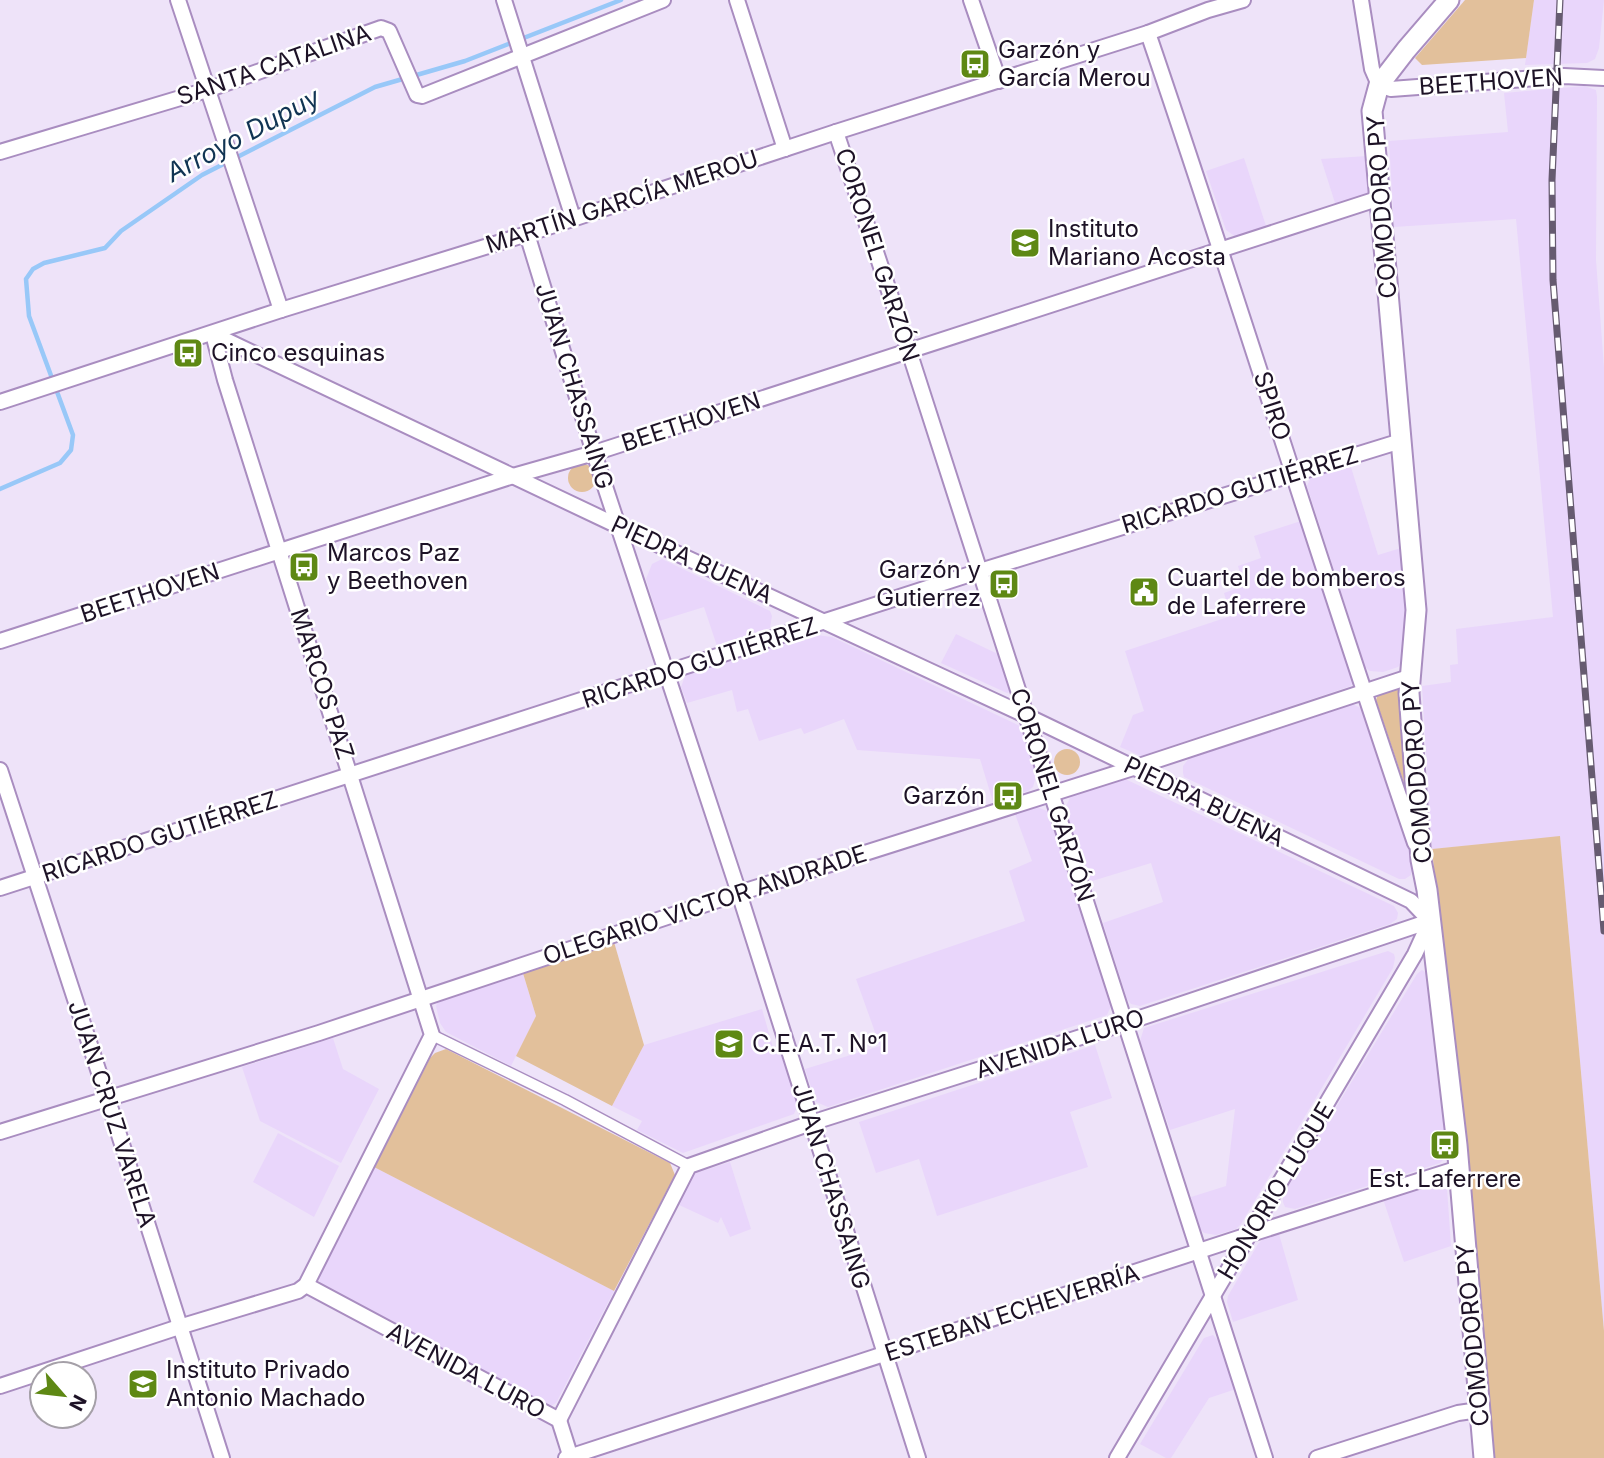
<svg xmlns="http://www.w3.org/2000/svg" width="1604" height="1458" viewBox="0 0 1604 1458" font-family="Inter,sans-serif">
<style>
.built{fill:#e9d6fb}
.green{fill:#e2c09b}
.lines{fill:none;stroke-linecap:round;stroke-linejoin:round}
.stream{stroke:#98c8f8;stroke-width:4.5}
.pedestrian-casing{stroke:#a98dc0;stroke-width:13}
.minor-casing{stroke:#a98dc0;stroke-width:18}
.secondary-casing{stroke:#a98dc0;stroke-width:23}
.pedestrian{stroke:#fff;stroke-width:10}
.minor{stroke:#fff;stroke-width:14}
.secondary{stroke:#fff;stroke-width:19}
.rail-casing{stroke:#665b70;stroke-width:7}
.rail{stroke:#fff;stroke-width:4.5;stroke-dasharray:13;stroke-linecap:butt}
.labels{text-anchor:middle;stroke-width:5;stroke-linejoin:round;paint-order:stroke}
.poi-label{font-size:24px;fill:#1d1226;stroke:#fff;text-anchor:start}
.street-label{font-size:24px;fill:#1d1226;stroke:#fff}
.water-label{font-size:26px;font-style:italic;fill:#113453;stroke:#fff}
</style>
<rect width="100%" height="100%" fill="#eee3f9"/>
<g class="built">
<polygon points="1534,0 1604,0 1599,48 1595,59 1587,63 1525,65"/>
<polygon points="1584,86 1596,90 1597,97 1596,260 1604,368 1604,1331 1560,837 1432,849 1422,686 1451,682 1450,665 1458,664 1456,629 1553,617 1516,219 1394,227 1389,141 1508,132 1504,93"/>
<polygon points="1367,156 1369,187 1368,193 1336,206 1321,159"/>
<polygon points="1244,158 1267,229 1241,237 1236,237 1226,230 1206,171"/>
<polygon points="1350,464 1378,555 1401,548 1408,629 1402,663 1398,667 1383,672 1370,671 1365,667 1307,486 1312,475"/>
<polygon points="1304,520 1354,681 1351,686 1141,756 1120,747 1133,715 1144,711 1125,651 1231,616 1224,593 1244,586 1238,566 1261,558 1254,536"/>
<polygon points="662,559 770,611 772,616 770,628 717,646 704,607 659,621 646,579 652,564"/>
<polygon points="956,634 1002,656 1012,689 1010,692 1007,693 941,663"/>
<polygon points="816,635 832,637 1018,725 1025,731 1038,769 1033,787 1028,791 993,802 980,759 857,750 844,719 804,734 801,728 759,741 748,709 737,712 732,690 687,703 681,687 685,676 690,673"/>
<polygon points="1352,704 1361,708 1365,712 1410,851 1412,870 1411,875 1405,879 1399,879 1184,777 1183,773 1183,766 1190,757"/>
<polygon points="1123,778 1394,906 1398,913 1397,919 1390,924 1140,1006 1131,1004 1127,999 1103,923 1163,902 1151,863 1089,882 1065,808 1071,796"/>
<polygon points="1037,807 1047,811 1052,818 1112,1004 1107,1015 828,1107 816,1102 805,1069 880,1046 856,979 1025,921 1009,871 1032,861 1015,814"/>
<polygon points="1388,951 1394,954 1395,958 1393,968 1241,1224 1236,1229 1216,1235 1204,1233 1200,1229 1191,1197 1226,1186 1235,1109 1170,1130 1140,1041 1144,1028"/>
<polygon points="522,970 536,1016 511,1066 446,1032 440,1023 436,1006 439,999"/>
<polygon points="1422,970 1428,974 1449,1151 1447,1156 1440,1163 1295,1209 1285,1207 1283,1202 1283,1195 1417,974"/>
<polygon points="762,1009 774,1051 779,1050 798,1104 794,1114 683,1153 637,1130 642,1121 612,1106 644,1045"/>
<polygon points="333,1038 343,1069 379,1089 341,1163 260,1121 242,1067"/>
<polygon points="1095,1045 1112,1098 1070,1112 1088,1167 937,1216 919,1159 876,1173 859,1122"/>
<polygon points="278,1133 339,1166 314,1217 253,1182"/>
<polygon points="730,1162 751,1229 730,1237 721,1217 718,1223 677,1204 690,1178 696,1173"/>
<polygon points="374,1167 614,1291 556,1403 551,1406 545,1404 324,1288 320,1283 318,1274"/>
<polygon points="1436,1182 1445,1184 1447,1188 1451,1246 1404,1262 1383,1199"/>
<polygon points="1279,1234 1298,1300 1233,1322 1227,1302 1228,1296 1258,1244 1263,1239"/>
<polygon points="1213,1335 1221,1343 1236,1389 1209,1398 1171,1458 1166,1458 1140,1444 1204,1338"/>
</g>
<g class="green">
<polygon points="1465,0 1534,0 1526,58 1422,65 1415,58"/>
<circle cx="582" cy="478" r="14"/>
<polygon points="1395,687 1400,691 1405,786 1376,700 1379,692"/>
<circle cx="1067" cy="762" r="13"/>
<polygon points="1560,836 1604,1331 1604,1458 1492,1458 1432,849"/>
<polygon points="614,942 644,1045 612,1106 516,1056 536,1016 522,970"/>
<polygon points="446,1049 670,1163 675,1175 614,1291 374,1167 430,1058 435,1053"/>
</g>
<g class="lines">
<polyline class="stream" points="0,489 60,463 71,450 73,435 29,316 26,279 33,269 44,263 105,248 121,231 202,175 375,87 465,61 621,0"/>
<g class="pedestrian-casing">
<polyline id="pedestrian" points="432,1035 565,1100 689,1166"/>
</g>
<g class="minor-casing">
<g id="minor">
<polyline points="178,0 281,310"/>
<polyline points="504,0 573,218"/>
<polyline points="737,0 785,149"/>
<polyline points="971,0 999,81"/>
<polyline points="1361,0 1372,69 1379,85 1391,89 1564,76 1604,78"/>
<path d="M1148,33C1240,302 1323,574 1415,843"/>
<polyline points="836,132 909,351 1265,1458"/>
<polyline points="0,152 207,90 381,28 389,31 417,95 422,96 663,0"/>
<polyline points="527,234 594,453 739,893 918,1458"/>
<polyline points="213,334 618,526 1027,716 1411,901 1430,921"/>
<polyline points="0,402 281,310 527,234 836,132 1148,33 1208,10 1243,0"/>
<polyline points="0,641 513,476 594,453 1380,198"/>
<polyline points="0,770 107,1097 222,1458"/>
<polyline points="0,888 980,571 1401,441"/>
<polyline points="0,1132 319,1033 739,893 1133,768 1409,677"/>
<polyline points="306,1285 559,1420 689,1166 811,1123 1125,1023 1430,921"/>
<polyline points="0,1386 179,1327 298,1291 306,1285 432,1035 225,380 213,334"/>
<polyline points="559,1420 571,1458"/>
<polyline points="566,1458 1251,1234 1459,1168"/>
<polyline points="1117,1458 1415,954 1430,921"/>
<polyline points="1317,1458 1458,1413 1479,1410"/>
</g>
</g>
<g class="secondary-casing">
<polyline id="secondary" points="1449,0 1406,50 1379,85 1372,111 1416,610 1409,693 1421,860 1427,890 1457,1145 1484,1458"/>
</g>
<use href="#pedestrian" class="pedestrian"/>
<use href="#minor" class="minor"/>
<use href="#secondary" class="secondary"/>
<g class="rail-casing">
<polyline id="rail" points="1560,0 1552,180 1553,280 1604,931"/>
</g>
<use href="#rail" class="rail"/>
</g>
<defs>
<g id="bus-square" transform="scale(1.575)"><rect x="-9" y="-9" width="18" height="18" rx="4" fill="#5e8814" stroke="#fff"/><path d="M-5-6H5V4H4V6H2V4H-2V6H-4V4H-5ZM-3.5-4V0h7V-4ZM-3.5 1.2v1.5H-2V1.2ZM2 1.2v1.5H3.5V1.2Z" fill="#fff"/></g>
<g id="school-square" transform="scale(1.575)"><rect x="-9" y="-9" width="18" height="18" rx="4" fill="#5e8814" stroke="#fff"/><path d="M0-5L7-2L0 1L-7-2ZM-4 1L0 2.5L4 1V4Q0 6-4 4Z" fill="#fff"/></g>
<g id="civic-square" transform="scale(1.575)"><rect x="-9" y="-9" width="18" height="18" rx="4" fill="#5e8814" stroke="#fff"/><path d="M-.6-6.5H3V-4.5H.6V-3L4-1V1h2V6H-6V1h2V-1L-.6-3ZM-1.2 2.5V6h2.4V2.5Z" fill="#fff"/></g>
</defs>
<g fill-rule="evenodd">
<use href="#bus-square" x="975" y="64"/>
<use href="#school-square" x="1025" y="243"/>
<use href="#bus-square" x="188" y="353"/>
<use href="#bus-square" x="304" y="567"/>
<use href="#bus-square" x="1004" y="584"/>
<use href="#civic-square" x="1144" y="592"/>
<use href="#bus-square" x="1008" y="796"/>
<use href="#school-square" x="729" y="1044"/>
<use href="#bus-square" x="1445" y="1145"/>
<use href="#school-square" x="143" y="1384"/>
</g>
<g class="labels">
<g class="poi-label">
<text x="998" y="58">Garzón y<tspan x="998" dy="28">García Merou</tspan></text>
<text x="1048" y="237">Instituto<tspan x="1048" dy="28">Mariano Acosta</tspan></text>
<text x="211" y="361">Cinco esquinas</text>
<text x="327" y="561">Marcos Paz<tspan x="327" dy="28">y Beethoven</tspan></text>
<text x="981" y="578" text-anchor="end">Garzón y<tspan x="981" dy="28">Gutierrez</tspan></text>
<text x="1167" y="586">Cuartel de bomberos<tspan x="1167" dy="28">de Laferrere</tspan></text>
<text x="985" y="804" text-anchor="end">Garzón</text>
<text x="752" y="1052">C.E.A.T. Nº1</text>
<text x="1445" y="1187" text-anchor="middle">Est. Laferrere</text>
<text x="166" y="1378">Instituto Privado<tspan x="166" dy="28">Antonio Machado</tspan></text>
</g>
<g class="street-label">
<text transform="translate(274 65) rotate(-19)" y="8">SANTA CATALINA</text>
<text transform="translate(1491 82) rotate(-4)" y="8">BEETHOVEN</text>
<text transform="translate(622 202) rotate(-18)" y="8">MARTÍN GARCÍA MEROU</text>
<text transform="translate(1382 207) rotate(-94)" y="8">COMODORO PY</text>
<text transform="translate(877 255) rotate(72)" y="8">CORONEL GARZÓN</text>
<text transform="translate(574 386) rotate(73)" y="8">JUAN CHASSAING</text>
<text transform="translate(1272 406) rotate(72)" y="8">SPIRO</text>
<text transform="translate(691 422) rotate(-18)" y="8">BEETHOVEN</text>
<text transform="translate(1240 490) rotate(-17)" y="8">RICARDO GUTIÉRREZ</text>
<text transform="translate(692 560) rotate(25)" y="8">PIEDRA BUENA</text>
<text transform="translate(150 593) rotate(-18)" y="8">BEETHOVEN</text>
<text transform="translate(700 663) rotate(-18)" y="8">RICARDO GUTIÉRREZ</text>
<text transform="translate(322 684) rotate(72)" y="8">MARCOS PAZ</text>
<text transform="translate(1417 772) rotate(-94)" y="8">COMODORO PY</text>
<text transform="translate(1052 795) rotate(72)" y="8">CORONEL GARZÓN</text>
<text transform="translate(1204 802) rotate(26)" y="8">PIEDRA BUENA</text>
<text transform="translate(160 837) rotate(-18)" y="8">RICARDO GUTIÉRREZ</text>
<text transform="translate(705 905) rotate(-18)" y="8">OLEGARIO VICTOR ANDRADE</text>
<text transform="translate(1060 1044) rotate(-18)" y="8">AVENIDA LURO</text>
<text transform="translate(112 1114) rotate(72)" y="8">JUAN CRUZ VARELA</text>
<text transform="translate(831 1186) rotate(73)" y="8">JUAN CHASSAING</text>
<text transform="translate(1276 1191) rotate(-59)" y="8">HONORIO LUQUE</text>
<text transform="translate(1012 1313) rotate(-18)" y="8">ESTEBAN ECHEVERRÍA</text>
<text transform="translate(1473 1335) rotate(-95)" y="8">COMODORO PY</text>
<text transform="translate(466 1371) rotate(28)" y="8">AVENIDA LURO</text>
</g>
<g class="water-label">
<text transform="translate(243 135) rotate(-28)" y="9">Arroyo Dupuy</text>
</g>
</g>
<g transform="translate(63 1395) rotate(118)"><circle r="33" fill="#ffffff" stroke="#a5a0a8" stroke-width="2"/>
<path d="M0-5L12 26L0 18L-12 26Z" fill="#5e8814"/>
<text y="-10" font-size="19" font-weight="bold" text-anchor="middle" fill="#1d1226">N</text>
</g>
</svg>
